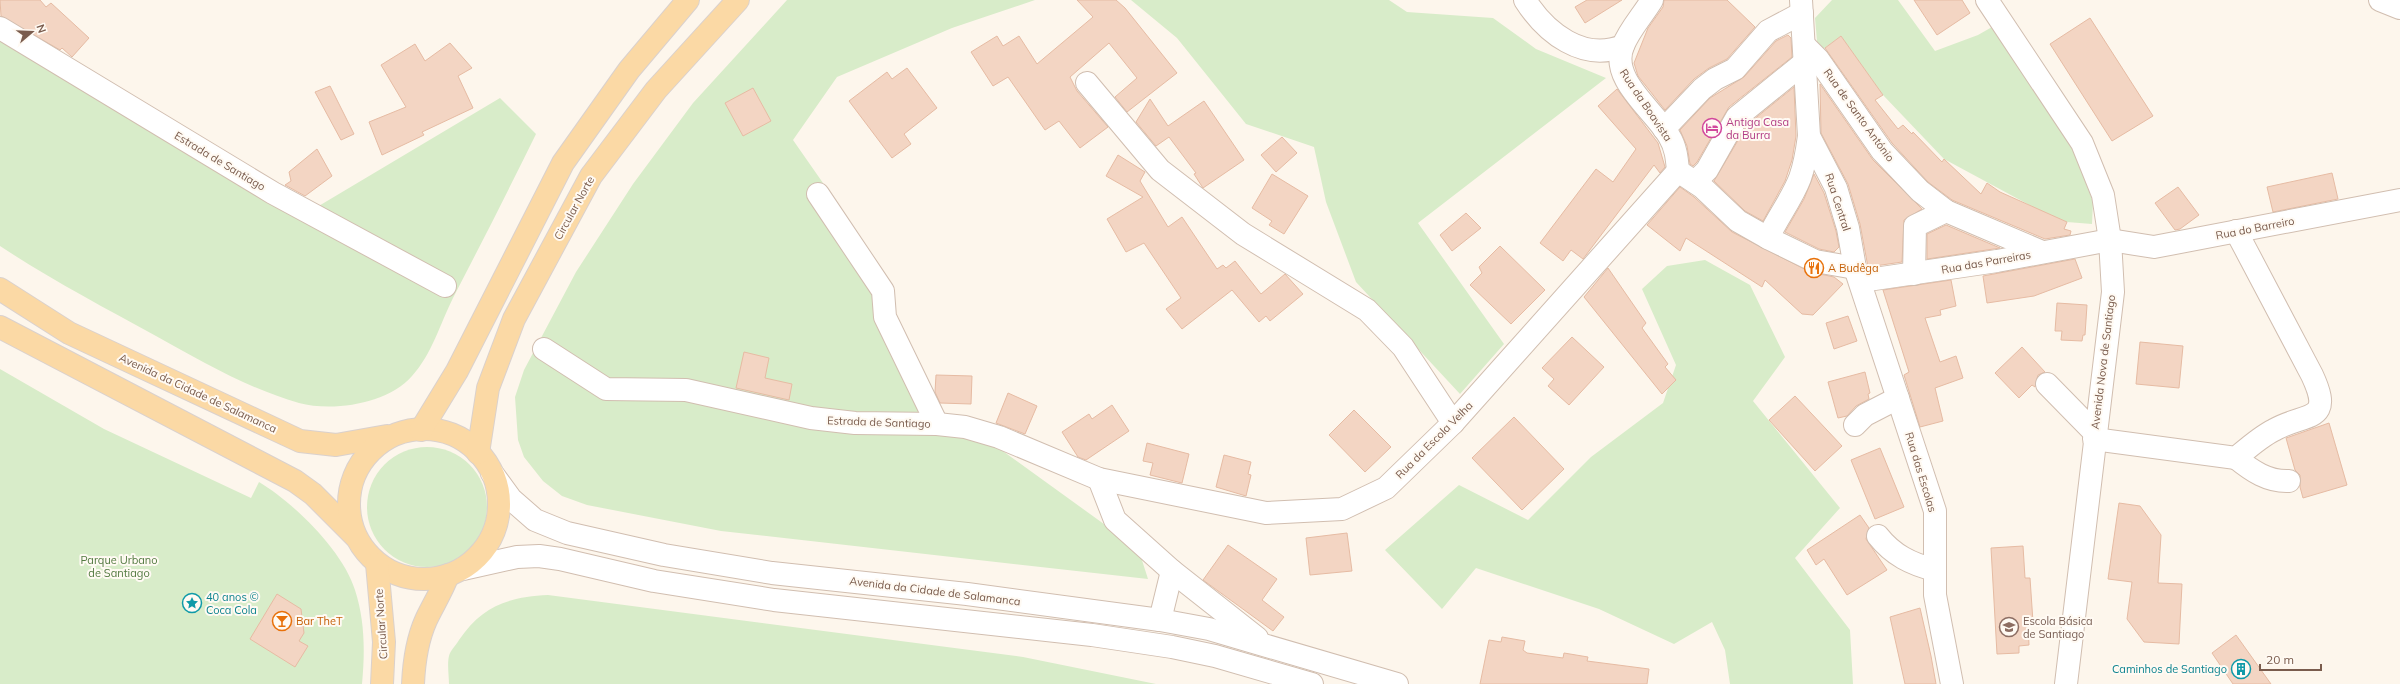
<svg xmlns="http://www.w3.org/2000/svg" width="2400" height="684" viewBox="0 0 2400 684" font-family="Mulish,sans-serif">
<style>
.green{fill:#d8ecc9}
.building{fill:#f3d5c3;stroke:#e6bba3}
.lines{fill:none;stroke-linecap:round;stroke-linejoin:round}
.minor-casing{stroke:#d1beb0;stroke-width:24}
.major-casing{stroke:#dad1cd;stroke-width:24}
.minor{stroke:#fff;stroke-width:22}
.major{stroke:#fbd9a5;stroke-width:22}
.labels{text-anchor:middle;stroke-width:4;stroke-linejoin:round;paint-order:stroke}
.street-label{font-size:11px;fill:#7a5c4d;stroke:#fffaf3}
.hotel-label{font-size:11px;fill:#b23c85;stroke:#fffaf3;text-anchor:start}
.food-label{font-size:11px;fill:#c56008;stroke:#fffaf3;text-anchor:start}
.park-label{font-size:11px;fill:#537a41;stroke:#fffaf3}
.culture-label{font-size:11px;fill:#0d838f;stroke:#fffaf3;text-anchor:start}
.education-label{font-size:11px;fill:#785e54;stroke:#fffaf3;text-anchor:start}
</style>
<rect width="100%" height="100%" fill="#fdf6ec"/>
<g class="green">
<polygon points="787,0 1035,0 952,28 837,77 793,140 823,183 809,198 875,292 933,429 993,444 1115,532 1140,554 1148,579 721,531 587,505 562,496 543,481 524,457 518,440 515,397 524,370 576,272 633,184 693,103"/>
<polygon points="1131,0 1389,0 1407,12 1493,18 1536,49 1606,78 1418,223 1504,344 1460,394 1356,282 1326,202 1314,147 1246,124 1177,38"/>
<polygon points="1832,0 1898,0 1935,51 1978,35 1992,27 2071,143 2093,202 2092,224 2067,222 2044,213 1944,159 1883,95 1841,36 1818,53 1815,18"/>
<path d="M0,36L312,210L500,98L536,134C509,189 481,244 453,298C440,324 432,354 412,376C388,404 333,412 299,403C249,389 201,361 156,336C103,307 50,279 0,246Z"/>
<polygon points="1705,260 1750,285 1785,357 1753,401 1840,508 1795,558 1850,630 1853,684 1730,684 1725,650 1712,622 1674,644 1599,609 1476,568 1442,609 1385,550 1459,485 1528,520 1591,457 1663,403 1676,365 1642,289 1667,266"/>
<path d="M0,369L104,429L251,498L259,482C294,503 343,551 355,590C365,621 365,652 362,684H0Z"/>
<circle cx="427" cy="507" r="60"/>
<path d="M548,595L1023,657L1156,684H449C449,676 447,664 449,656C450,651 456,645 459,640C482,606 508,597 548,595Z"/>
</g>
<g class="building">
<polygon points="0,0 40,0 46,7 51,3 89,38 72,57 62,48 60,50 1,16"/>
<polygon points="1077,0 1116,0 1125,8 1177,73 1127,112 1115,97 1137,78 1109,43 1070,77 1077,91 1108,127 1080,148 1059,121 1045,130 1008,77 993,86 971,52 997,36 1003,46 1019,36 1037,64 1093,17"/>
<polygon points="1587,0 1622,0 1585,23 1575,7"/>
<polygon points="1664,0 1727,0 1755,27 1727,59 1709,68 1694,79 1665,110 1638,76 1634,63 1648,28 1663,7"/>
<polygon points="1914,0 1962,0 1970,13 1937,35"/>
<polygon points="2090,18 2153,116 2112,141 2050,44"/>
<polygon points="1788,35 1791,38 1792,57 1729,107 1697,162 1693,166 1690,164 1687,146 1680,130 1710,98 1744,77 1776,41"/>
<polygon points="1841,36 1883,95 1875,100 1898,129 1903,125 1912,134 1913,132 1942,162 1944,159 1981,194 1987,183 2000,192 2067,222 2064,229 2071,231 2070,235 2045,239 1952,200 1928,182 1892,143 1825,48"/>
<polygon points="450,43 472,68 458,76 473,108 422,132 424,135 382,155 369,122 406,107 381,65 415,44 425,61"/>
<polygon points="907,68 937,108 904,134 911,144 892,158 849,101 887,72 892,79"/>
<polygon points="1820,84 1873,160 1922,209 1904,220 1902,262 1868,267 1860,224 1848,184 1821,133"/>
<polygon points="330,86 354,134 341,140 315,92"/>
<polygon points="1794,87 1796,136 1792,160 1785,181 1763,221 1745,211 1714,181 1747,125"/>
<polygon points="753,88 771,121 743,136 725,103"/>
<polygon points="1617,89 1658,143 1665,167 1660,173 1654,165 1583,259 1571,250 1563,261 1540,243 1596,169 1613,182 1636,149 1598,106"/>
<polygon points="1150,99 1168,126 1204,101 1244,160 1203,188 1194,174 1196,173 1169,137 1156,146 1136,122"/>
<polygon points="1282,137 1297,153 1276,172 1261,155"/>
<polygon points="317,149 332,176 305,196 285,185 291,181 289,172"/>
<polygon points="1118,155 1145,172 1140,181 1168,227 1182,217 1217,269 1223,265 1226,268 1235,261 1261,294 1285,274 1303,294 1270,321 1266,316 1259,322 1232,290 1182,329 1166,309 1181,298 1144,243 1126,252 1107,219 1143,197 1106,176"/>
<polygon points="2332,173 2338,199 2273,212 2267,187"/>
<polygon points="1272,174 1308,196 1284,234 1269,225 1272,221 1252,208"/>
<polygon points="1814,174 1824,193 1836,231 1839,247 1834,252 1819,249 1785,232 1804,199"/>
<polygon points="1680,187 1694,197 1732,232 1810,272 1834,277 1843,284 1813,315 1802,314 1765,280 1762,287 1686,238 1680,251 1647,225"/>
<polygon points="2178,187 2199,215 2180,229 2175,230 2155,203"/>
<polygon points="1466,213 1481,228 1452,251 1440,235"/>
<polygon points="1946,225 2000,248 1927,259 1927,234"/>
<polygon points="1500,246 1545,290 1511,324 1470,285 1482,273 1479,267"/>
<polygon points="2075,259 2082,278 2034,296 1987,303 1983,276"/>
<polygon points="1608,268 1646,323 1642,328 1668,364 1665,367 1676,380 1662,394 1584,297"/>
<polygon points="1951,280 1956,306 1940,310 1941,315 1925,318 1940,362 1956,356 1963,378 1935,388 1943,421 1920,427 1904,375 1909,372 1883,290"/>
<polygon points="2057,303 2087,305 2085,335 2083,335 2082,341 2061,340 2062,331 2055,331"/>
<polygon points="1848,316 1857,341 1834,349 1826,323"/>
<polygon points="1572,337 1604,367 1569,405 1548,386 1554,379 1542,368"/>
<polygon points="2140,342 2183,346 2179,388 2136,384"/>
<polygon points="2022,347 2045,372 2038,375 2035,387 2032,385 2019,398 1995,373"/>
<polygon points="744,352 769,358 765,378 792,384 789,400 736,388"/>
<polygon points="1865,372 1870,393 1868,394 1869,399 1856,406 1847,416 1838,418 1828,382"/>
<polygon points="936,375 972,376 971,404 940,403 935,392"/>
<polygon points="1008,393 1037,406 1025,434 996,423"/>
<polygon points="1795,396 1842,446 1815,471 1769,420"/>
<polygon points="1112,405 1129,431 1086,460 1078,457 1062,432 1089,414 1092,419"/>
<polygon points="1354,410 1391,447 1365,472 1329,435"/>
<polygon points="1514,417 1564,469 1522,510 1472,458"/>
<polygon points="2329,423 2347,485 2303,498 2300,487 2300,475 2295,470 2286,438"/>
<polygon points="1147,443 1189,454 1182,483 1150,475 1153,463 1143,461"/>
<polygon points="1880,448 1904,507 1875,519 1851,460"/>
<polygon points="1224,455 1251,462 1248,474 1251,475 1246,496 1216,487"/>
<polygon points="2119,503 2140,506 2161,535 2158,583 2182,584 2179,644 2144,642 2127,619 2132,582 2108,579"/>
<polygon points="1860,515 1869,528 1866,539 1887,570 1847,595 1824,559 1816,565 1807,550"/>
<polygon points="1347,533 1352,571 1310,575 1306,538"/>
<polygon points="1228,545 1277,579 1262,600 1284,617 1273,631 1203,580"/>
<polygon points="2023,546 2025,578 2030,578 2033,622 2028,623 2029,645 2019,646 2019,653 1997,654 1991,548"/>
<polygon points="277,594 301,609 304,633 299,641 308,646 295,667 250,639"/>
<polygon points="1920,608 1931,656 1936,684 1905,684 1890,617"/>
<polygon points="2236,635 2271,684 2233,684 2212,653"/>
<polygon points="1502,637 1525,641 1523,650 1527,653 1563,658 1564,653 1588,657 1587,661 1649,669 1647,684 1480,684 1489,640 1501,642"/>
</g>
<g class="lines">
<g class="minor-casing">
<g id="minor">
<path d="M1525,0C1546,33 1583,62 1623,46"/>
<path d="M1652,0C1643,15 1629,30 1623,46C1609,79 1654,110 1669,136C1676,147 1677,159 1678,171"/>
<polyline points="1801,0 1809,136 1836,188 1848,228 1855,268 1935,511 1935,595 1952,684"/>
<polyline points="1987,0 2082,143 2103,195 2110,240 2113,292 2066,684"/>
<polyline points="2380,0 2400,8"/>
<polyline points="0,28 273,193 445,286"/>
<polyline points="1804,45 1818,59 1882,151 1920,191 1946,211 2040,251"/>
<polyline points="1087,83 1160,170 1243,234 1367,310 1403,347 1453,423"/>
<polyline points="1664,129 1702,89 1715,79 1735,69 1768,31 1802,13"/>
<polyline points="1678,171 1702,187 1738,221 1768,238 1815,261 1855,268"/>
<polyline points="1695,182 1707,170 1737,117 1805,62"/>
<polyline points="818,194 883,291 885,317 937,424"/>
<path d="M1768,238C1777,218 1792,199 1800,178C1805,164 1807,151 1809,136"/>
<polyline points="1914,274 1915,226 1946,211"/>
<polyline points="1861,281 1997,261 2110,240 2154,247 2400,200"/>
<polyline points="544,349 606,389 686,390 811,418 855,423 937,424 965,427 999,437 1099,479 1266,513 1342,509 1386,488 1453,423 1678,171"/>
<polyline points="2047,384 2095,433"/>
<polyline points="1855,425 1865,415 1898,398"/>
<path d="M2094,439L2236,458C2248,448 2260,437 2274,430C2305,412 2335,424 2312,375L2236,231"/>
<path d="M2236,458C2252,471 2268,482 2289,481"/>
<polyline points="492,473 511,499 535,520 567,533 664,555 772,573 967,594 1160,620 1209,629 1397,684"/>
<polyline points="1099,479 1115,520 1172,571 1257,638"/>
<path d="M1878,536C1893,555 1911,564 1935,570"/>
<polyline points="463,569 517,557 539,556 560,559 654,581 774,600 1092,635 1172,647 1215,656 1312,684"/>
<polyline points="1160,620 1172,571"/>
</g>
</g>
<g class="major-casing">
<g id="major">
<polyline points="0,289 69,333 300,441 336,445 387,436"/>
<polyline points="0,327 295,481 313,494 355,536"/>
<circle cx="424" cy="504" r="75"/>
<polyline points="421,430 457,371 563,163 629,70 688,0"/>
<polyline points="478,453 488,388 514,319 591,176 656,90 738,0"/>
<polyline points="377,564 384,642 382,684"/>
<path d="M413,684C414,662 417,640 426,620C433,605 442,591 448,575"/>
</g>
</g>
<use href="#minor" class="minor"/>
<use href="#major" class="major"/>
</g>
<defs>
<g id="hotel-ring" transform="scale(1)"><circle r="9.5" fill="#fffaf3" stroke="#d1479c" stroke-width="1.5"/><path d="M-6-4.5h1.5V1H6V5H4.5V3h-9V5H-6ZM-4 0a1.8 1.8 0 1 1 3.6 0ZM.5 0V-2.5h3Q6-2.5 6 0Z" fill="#d1479c"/></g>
<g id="restaurant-ring" transform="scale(1)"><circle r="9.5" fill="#fffaf3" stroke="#e8710a" stroke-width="1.5"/><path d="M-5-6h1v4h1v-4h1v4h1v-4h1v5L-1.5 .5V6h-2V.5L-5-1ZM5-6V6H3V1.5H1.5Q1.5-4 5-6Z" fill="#e8710a"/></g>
<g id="sight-ring" transform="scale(1)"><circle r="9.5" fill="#fffaf3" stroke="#0f9aa8" stroke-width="1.5"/><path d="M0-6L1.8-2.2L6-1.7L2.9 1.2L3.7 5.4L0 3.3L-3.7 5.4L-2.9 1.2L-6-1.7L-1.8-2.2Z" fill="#0f9aa8"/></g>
<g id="bar-ring" transform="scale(1)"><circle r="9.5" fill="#fffaf3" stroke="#e8710a" stroke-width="1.5"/><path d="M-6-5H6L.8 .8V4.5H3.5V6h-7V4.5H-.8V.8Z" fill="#e8710a"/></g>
<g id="school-ring" transform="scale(1)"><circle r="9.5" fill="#fffaf3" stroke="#8d6e63" stroke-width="1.5"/><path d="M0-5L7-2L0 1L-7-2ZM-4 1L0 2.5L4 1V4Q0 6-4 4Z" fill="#8d6e63"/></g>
<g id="building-ring" transform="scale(1)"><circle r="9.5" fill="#fffaf3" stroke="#0f9aa8" stroke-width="1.5"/><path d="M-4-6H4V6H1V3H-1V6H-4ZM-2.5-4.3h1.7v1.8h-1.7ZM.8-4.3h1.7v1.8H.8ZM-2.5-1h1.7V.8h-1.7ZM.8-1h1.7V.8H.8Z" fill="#0f9aa8"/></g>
</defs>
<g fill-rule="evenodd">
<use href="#hotel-ring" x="1712" y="128"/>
<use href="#restaurant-ring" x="1814" y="268"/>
<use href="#sight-ring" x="192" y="603"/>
<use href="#bar-ring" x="282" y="621"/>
<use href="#school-ring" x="2009" y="627"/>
<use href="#building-ring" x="2241" y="669"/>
</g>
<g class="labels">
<g class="street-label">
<text transform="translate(1646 105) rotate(56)" y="4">Rua da Boavista</text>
<text transform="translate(1859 115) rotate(54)" y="4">Rua de Santo António</text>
<text transform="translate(220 161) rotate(31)" y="4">Estrada de Santiago</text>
<text transform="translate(1838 202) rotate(72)" y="4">Rua Central</text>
<text transform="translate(574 208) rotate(-61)" y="4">Circular Norte</text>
<text transform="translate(2255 228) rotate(-11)" y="4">Rua do Barreiro</text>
<text transform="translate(1986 262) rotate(-10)" y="4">Rua das Parreiras</text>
<text transform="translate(2103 362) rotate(-83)" y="4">Avenida Nova de Santiago</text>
<text transform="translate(198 393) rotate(25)" y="4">Avenida da Cidade de Salamanca</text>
<text transform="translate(879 422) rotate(2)" y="4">Estrada de Santiago</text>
<text transform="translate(1434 440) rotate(-45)" y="4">Rua da Escola Velha</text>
<text transform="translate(1921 472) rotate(73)" y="4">Rua das Escolas</text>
<text transform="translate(935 591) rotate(7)" y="4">Avenida da Cidade de Salamanca</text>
<text transform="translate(381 624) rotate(-94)" y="4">Circular Norte</text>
</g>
<g class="hotel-label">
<text x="1726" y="126">Antiga Casa<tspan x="1726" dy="13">da Burra</tspan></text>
</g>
<g class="food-label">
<text x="1828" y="272">A Budêga</text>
<text x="296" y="625">Bar TheT</text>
</g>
<g class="park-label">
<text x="119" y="564">Parque Urbano<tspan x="119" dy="13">de Santiago</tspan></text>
</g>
<g class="culture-label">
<text x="206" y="601">40 anos ©<tspan x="206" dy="13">Coca Cola</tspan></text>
<text x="2227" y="673" text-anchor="end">Caminhos de Santiago</text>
</g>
<g class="education-label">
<text x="2023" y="625">Escola Básica<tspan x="2023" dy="13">de Santiago</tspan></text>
</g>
</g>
<g transform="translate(32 32) rotate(71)" stroke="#fffaf3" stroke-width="3" paint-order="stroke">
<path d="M0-3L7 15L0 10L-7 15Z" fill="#7a5c4d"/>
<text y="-6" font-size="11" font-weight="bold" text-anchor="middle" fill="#7a5c4d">N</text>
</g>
<path d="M2260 664v6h61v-6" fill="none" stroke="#7a5c4d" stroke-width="2"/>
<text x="2266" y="664" font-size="12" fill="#7a5c4d" stroke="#fffaf3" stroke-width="3" paint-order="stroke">20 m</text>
</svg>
